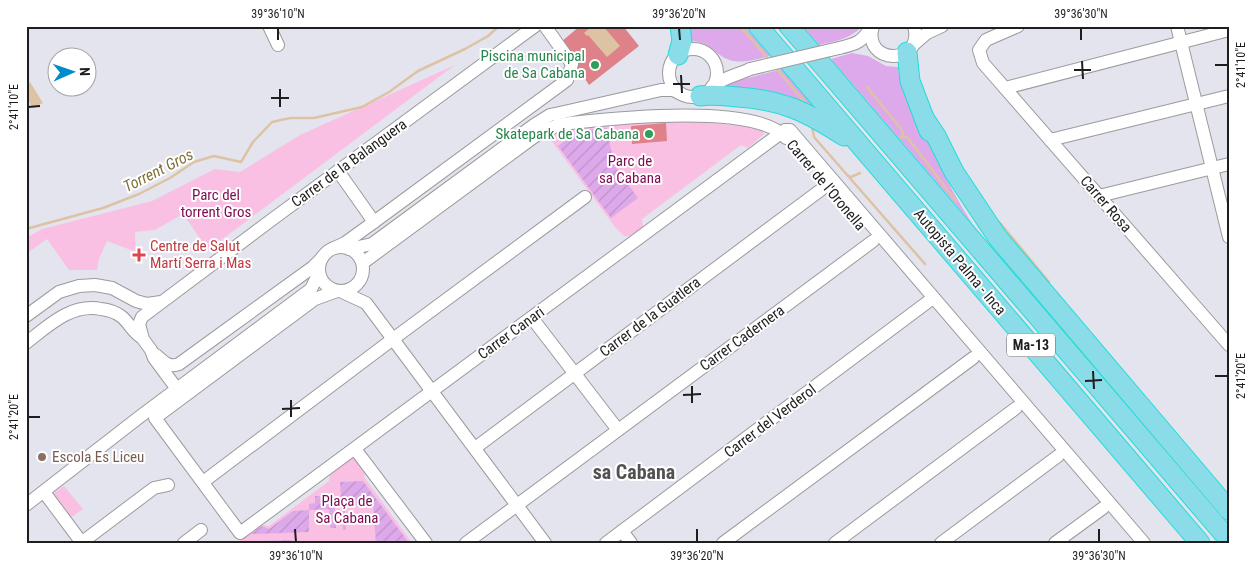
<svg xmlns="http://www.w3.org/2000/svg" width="1255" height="569" viewBox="0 0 1255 569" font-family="'Roboto Condensed',sans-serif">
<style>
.grass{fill:#dea9ea}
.park{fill:#fac0e3}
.garden{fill:url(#garden-furrows)}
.pitch{fill:#df8188}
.water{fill:#ddc3a4}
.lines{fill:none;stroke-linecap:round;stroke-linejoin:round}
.stream{stroke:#ddc3a4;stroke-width:2.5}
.minor-casing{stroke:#9b9b9b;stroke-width:14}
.highway-casing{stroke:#22dcd7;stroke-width:21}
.minor{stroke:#fff;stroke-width:12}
.highway{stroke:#8adce8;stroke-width:19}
.minor-bridge-casing{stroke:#9b9b9b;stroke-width:14;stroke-linecap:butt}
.minor-bridge{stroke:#fff;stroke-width:12}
.ticks{fill:none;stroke:#1e1e1e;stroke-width:2}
.leisure-dot{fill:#2e9e5b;stroke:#fff;stroke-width:2}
.health-dot{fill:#e0444e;stroke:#fff;stroke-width:2}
.education-dot{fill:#8d6e63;stroke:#fff;stroke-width:2}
.labels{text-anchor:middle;stroke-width:4;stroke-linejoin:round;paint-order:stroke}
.shield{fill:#fff;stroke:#626262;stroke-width:1}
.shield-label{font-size:14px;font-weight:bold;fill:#1e1e1e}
.leisure-label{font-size:15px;fill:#27864d;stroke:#fff;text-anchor:end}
.park-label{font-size:15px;fill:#7e0a50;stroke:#fff}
.street-label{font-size:15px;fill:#1e1e1e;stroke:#fff}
.health-label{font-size:15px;fill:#be3a42;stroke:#fff;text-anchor:start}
.education-label{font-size:15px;fill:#785e54;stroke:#fff;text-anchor:start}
.water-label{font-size:16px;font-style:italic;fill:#807238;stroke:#fff}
.district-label{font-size:20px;font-weight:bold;fill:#515151;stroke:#fff}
.neatline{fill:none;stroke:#1e1e1e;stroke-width:2}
.ticks-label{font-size:12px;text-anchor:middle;fill:#1e1e1e}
</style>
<defs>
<pattern id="garden-furrows" width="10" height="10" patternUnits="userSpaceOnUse" patternTransform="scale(1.25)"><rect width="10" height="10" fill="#dea9ea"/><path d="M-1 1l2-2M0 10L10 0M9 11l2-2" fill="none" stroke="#be91c8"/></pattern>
</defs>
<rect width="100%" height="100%" fill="#e4e4ef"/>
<g class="grass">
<path d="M688,26H744L770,56C756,59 741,65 727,59C712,52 710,42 691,41Z"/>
<path d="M803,26H862C851,39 835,41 819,45Z"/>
<path d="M852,53L868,56L886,66L898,67C899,85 909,100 916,117C935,158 955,198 980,236L964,214L831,59Z"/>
<polygon points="782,69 820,113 724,86 732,82"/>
</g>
<g class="park">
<polygon points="455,65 208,250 183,214 155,230 135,232 136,252 107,241 99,259 97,270 69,270 47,239 26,254 26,238 42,229 152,201 215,169 240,172 300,135"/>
<polygon points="654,121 700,122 760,128 764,134 748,148 741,145 642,219 643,227 630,236 624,236 615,227 548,136 568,130"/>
<path d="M351,458L356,459L366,472L364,477L412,543H241L239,540C248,534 258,522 269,526L329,481L330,473Z"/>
<polygon points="64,486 83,509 69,519 51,495"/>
</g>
<g class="garden">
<polygon points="607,128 614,165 638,198 611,218 558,146 578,131 581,134 586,130"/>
<polygon points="363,481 409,543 376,543 373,504 345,506 346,529 343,530 340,482"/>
<polygon points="315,496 334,496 336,528 330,528 329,509 309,510 309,532 251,534 262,526 269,529 293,511 309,510 309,504 315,503"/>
<polygon points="292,540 292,543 240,542"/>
</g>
<g class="pitch">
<polygon points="580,26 623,26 639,46 589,85 561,42"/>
<polygon points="666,123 667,141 632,144 631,126"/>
</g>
<g class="water">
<polygon points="592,26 603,26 620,46 607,57 588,35 587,36 584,33"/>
<polygon points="30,82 43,103 33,108 26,97 26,86"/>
</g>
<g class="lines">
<g class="stream">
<polyline points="740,26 770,61"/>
<polyline points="775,67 808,106"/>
<polyline points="867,87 902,130 903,135 901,138"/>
<polyline points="812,126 814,137 925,264"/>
<polyline points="902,137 907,137 956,201"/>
<polyline points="847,175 851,177 860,173"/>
<polyline points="997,221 1000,223 1049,282"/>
<polyline points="26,229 103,208 139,194 170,178 194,162 214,156 241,162 253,142 272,122 290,118 314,118 362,107 389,92 418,71 465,49 488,36 499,26"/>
</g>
<g class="minor-casing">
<g id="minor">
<polyline points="269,26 278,45"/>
<path d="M873,26C861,65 925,67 914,26"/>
<polyline points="1018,26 986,40 979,50 983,63 1229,345"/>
<polyline points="1177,26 1229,237"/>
<polyline points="913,45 927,33 942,26"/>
<path d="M839,48C857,44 862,42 872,26"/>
<circle cx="693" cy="73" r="24"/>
<path d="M712,87C723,77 738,75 750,69"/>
<polyline points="1005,88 1229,30"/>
<polyline points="1050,140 1229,96"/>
<polyline points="338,171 374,222"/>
<polyline points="1099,196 1229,164"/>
<circle cx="341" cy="269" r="22"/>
<polyline points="334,248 345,243 374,222 567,80 572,64 545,26"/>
<polyline points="349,249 372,244 534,125 550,115 564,112 661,90 673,90 681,94"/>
<path d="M364,262L538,134L558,125L571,123C615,118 757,103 786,138"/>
<polyline points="337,291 315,299 155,418 240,533 785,130 790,130 1144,543"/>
<polyline points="340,291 366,303 545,543"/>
<polyline points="26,316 59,292 79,286 95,285 112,288 136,301 147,304 161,302"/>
<polyline points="532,318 618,430"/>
<path d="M26,343C48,326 71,303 101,309C109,310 116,312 122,317C129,323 133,332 141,337"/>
<path d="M156,355C164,362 169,368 179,364L313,267L322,258"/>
<polyline points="177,389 154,358 151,350 143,339 139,324 142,317 270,221 535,26"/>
<polyline points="475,448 826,186"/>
<polyline points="355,449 426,543"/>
<polyline points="203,482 393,339 585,197"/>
<polyline points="44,492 82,543"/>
<polyline points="26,505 142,415 311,289 319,273"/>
<polyline points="622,531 631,543"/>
<polyline points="81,543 154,488 168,485"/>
<polyline points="184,543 201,530"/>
<polyline points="466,543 873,241"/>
<polyline points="606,543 933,298"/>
<polyline points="723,543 973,358"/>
<polyline points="835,543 1016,408"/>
<polyline points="941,543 1058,456"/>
<polyline points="1055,543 1103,508"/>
</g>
</g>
<g class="highway-casing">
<g id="highway">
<polyline points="758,26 1200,543"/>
<polyline points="789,26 1229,540"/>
<polyline points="907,52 910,81 929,131"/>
<polyline points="678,55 682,41 680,26"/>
<path d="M700,96C713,94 725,96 738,97C783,100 807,112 844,136"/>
<polyline points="924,118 936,136 954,172 998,238 1229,510"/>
</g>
</g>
<use href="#minor" class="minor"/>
<use href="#highway" class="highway"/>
<g class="minor-bridge-casing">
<polyline id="minor-bridge" points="750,69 839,48"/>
</g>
<use href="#minor-bridge" class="minor-bridge"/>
</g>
<path class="ticks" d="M278,28V40M679,28L680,40M1081,28V40M1082,61L1083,79M1215,65H1228M1074,70H1091M681,75L682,93M673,84H690M280,89V107M271,98H289M28,107L40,106M1093,371L1094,389M1215,376H1228M1085,381L1102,380M692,386V403M683,395L701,394M291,400V417M282,409L300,408M28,417H40M295,529L296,542M697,529V542M1099,529V542"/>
<g class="leisure-dot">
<circle cx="595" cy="65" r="5"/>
<circle cx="649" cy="134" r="5"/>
</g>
<path class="health-dot" d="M136.5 247.5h5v5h5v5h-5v5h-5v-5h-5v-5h5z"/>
<circle class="education-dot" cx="42" cy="457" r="5"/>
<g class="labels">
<rect class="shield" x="1007" y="333.5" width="48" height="23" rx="4"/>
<g class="shield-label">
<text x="1031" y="350">Ma-13</text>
</g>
<g class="leisure-label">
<text x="585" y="61">Piscina municipal<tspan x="585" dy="17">de Sa Cabana</tspan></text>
<text x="639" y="139">Skatepark de Sa Cabana</text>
</g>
<g class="park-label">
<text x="630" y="166">Parc de<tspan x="630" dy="17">sa Cabana</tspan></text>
<text x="216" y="200">Parc del<tspan x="216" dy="17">torrent Gros</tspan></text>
<text x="347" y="506">Plaça de<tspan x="347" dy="17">Sa Cabana</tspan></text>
</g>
<g class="street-label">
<text transform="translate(349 163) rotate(-36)" y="5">Carrer de la Balanguera</text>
<text transform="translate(826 185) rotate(50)" y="5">Carrer de l'Oronella</text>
<text transform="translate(1106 204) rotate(49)" y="5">Carrer Rosa</text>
<text transform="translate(960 262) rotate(50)" y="5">Autopista Palma - Inca</text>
<text transform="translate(650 317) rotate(-37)" y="5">Carrer de la Guatlera</text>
<text transform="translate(511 333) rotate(-36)" y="5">Carrer Canari</text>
<text transform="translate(742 338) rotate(-36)" y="5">Carrer Cadernera</text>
<text transform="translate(770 421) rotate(-37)" y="5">Carrer del Verderol</text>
</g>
<g class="health-label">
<text x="150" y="251">Centre de Salut<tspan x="150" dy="17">Martí Serra i Mas</tspan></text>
</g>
<g class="education-label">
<text x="52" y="462">Escola Es Liceu</text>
</g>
<g class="water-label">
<text transform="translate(158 170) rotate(-27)" y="6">Torrent Gros</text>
</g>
<g class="district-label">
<text x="634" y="479">sa Cabana</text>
</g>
</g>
<rect width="1255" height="569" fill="none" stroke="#ffffff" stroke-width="55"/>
<g transform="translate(72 72) rotate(88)"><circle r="24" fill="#ffffff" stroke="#a5a5a5"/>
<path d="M0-4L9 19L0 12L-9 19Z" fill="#008ccc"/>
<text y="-8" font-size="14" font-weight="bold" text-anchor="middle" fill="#1e1e1e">N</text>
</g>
<rect x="28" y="28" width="1200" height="514" class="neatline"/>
<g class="ticks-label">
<text x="278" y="18">39°36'10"N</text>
<text x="679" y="18">39°36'20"N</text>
<text x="1081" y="18">39°36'30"N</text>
<text transform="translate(1241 65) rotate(-90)" y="4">2°41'10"E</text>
<text transform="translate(14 107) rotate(-90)" y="4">2°41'10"E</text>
<text transform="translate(1241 376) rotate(-90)" y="4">2°41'20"E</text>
<text transform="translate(14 417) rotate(-90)" y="4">2°41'20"E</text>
<text x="296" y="560">39°36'10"N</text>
<text x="697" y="560">39°36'20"N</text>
<text x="1099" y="560">39°36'30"N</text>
</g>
</svg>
